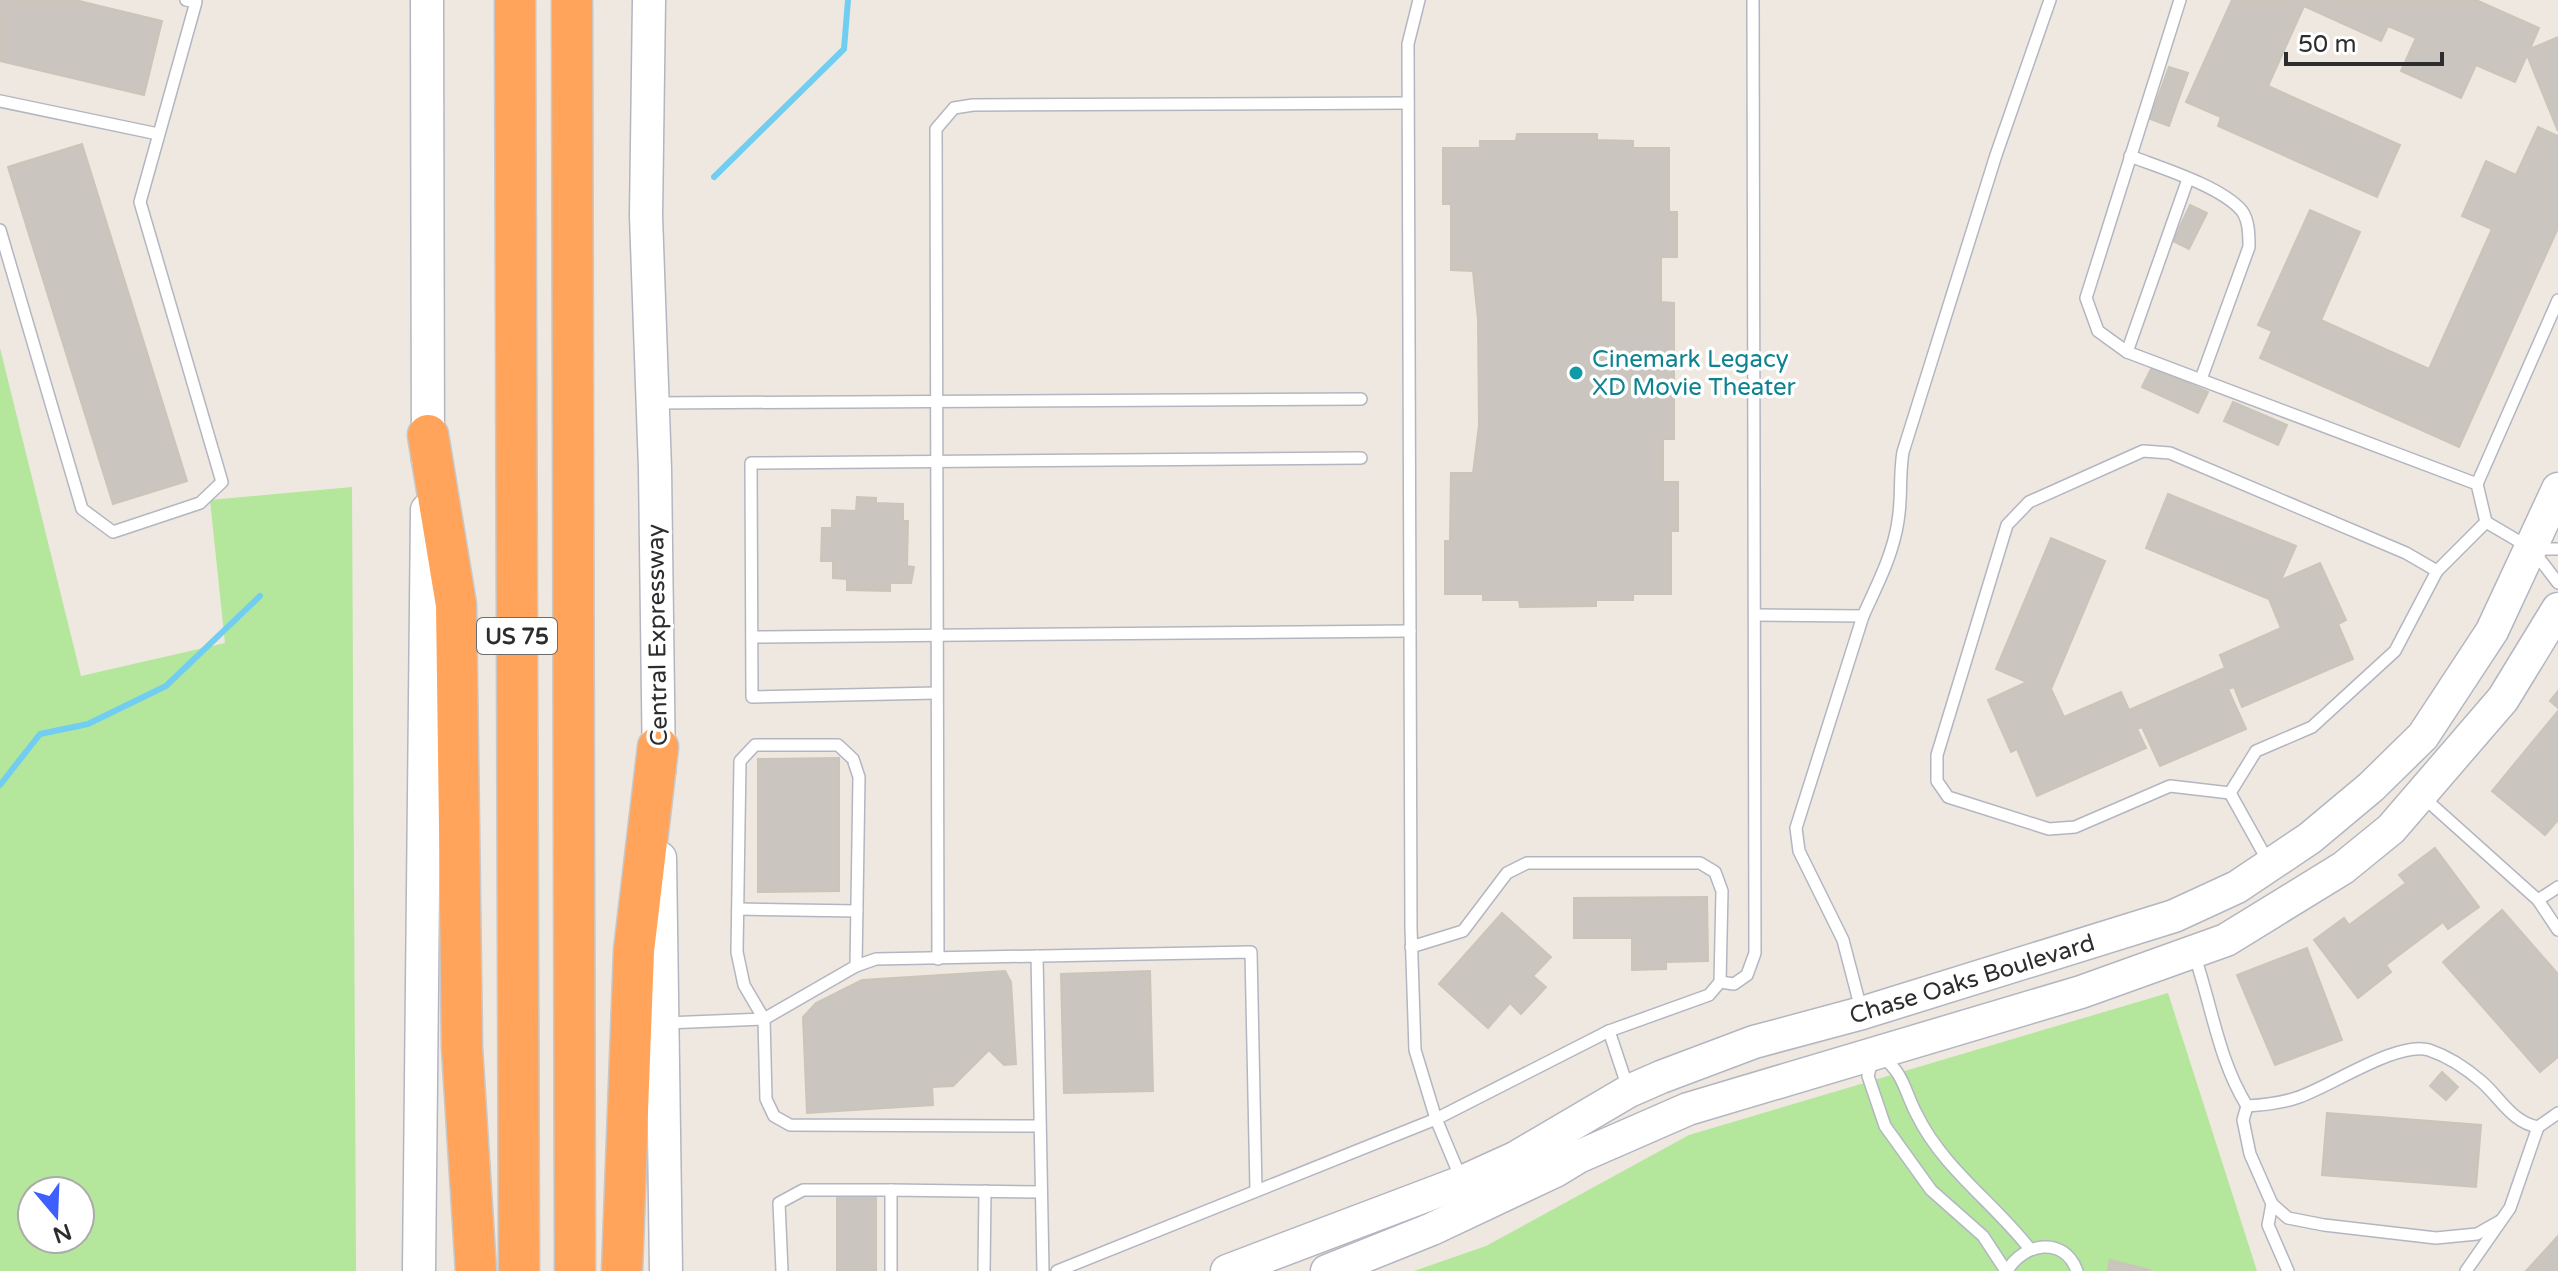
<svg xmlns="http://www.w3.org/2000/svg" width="2558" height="1271" viewBox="0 0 2558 1271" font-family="'Varela Round',sans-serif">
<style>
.green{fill:#b4e69c;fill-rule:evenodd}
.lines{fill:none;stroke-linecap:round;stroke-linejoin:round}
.stream{stroke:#72cef1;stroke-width:6}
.building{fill:#cac5bf;stroke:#cbc4b9;stroke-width:2}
.lane-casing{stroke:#b3b6c1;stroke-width:14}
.secondary-casing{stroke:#b3b6c1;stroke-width:35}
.highway-casing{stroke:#c8c8c8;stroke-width:43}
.lane{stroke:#fff;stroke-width:11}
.secondary{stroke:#fff;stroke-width:32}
.highway{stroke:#ffa45a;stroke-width:40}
.culture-dot{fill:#0f9aa8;stroke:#fff;stroke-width:3}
.labels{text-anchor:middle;stroke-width:7;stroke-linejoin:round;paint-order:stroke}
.shield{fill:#fff;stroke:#6c6c6c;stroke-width:2}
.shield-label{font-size:22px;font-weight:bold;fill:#2d2d2d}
.culture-label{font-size:24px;fill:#0d838f;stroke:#fff;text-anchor:start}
.street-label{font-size:24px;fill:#2d2d2d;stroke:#fff}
</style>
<rect width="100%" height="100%" fill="#efe8e0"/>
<g class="green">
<path d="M0,348L81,676L225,643L210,500L352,487L356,1271H0ZM32,1191H80V1239H32Z"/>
<polygon points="2168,993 2257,1271 1414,1271 1486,1246 1689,1135"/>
</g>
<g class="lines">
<g class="stream">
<polyline points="714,177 844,49 848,0"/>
<polyline points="0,785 40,734 88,724 166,686 260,596"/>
</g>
</g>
<g class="building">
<polygon points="0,0 75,0 162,21 144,95 0,61"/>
<polygon points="2232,0 2476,0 2539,28 2530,49 2558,37 2558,131 2527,55 2515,82 2476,65 2461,98 2401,71 2416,38 2388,26 2381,41 2304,6 2268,86 2400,145 2377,197 2218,126 2221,117 2186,102"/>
<polygon points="2169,67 2188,73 2169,126 2150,119"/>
<polygon points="2538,127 2558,136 2558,228 2459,447 2260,358 2272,331 2258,325 2310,210 2360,232 2321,320 2429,369 2492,229 2462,216 2486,161 2516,175"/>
<polygon points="1517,134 1597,134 1597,140 1633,141 1633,148 1669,148 1669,212 1677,212 1677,257 1661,257 1661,302 1674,303 1674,439 1663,439 1663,482 1678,482 1678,531 1671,531 1671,594 1633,594 1633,600 1596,600 1596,606 1520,607 1519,600 1483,600 1483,594 1445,594 1445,541 1450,541 1451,473 1473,473 1479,425 1478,320 1473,271 1451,270 1451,204 1443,204 1443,148 1480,148 1480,141 1516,141"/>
<polygon points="82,144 187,481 113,504 8,167"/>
<polygon points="2190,205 2207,213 2189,249 2173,241"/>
<polygon points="2152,367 2208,392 2198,413 2142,387"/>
<polygon points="2233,402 2287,425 2278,445 2224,421"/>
<polygon points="2168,494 2296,546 2281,580 2320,563 2346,620 2338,624 2353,659 2242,707 2234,687 2228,689 2246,729 2160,766 2142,727 2137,729 2146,748 2037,796 2017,749 2011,752 1988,700 2027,682 1996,669 2051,538 2105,561 2051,689 2064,717 2121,692 2129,710 2225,668 2220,655 2281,628 2269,599 2146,548"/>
<polygon points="857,497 876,498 876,503 903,504 903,521 908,521 907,566 914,567 911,583 890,583 890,591 847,590 847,579 833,578 833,561 821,561 822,528 832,528 832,510 856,511"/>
<polygon points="2558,691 2558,708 2550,701"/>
<polygon points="2558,711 2558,820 2545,835 2492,791"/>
<polygon points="839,758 839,891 758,892 758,759"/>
<polygon points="2435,848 2479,907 2448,929 2443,922 2386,965 2391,972 2358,998 2314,940 2344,918 2349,925 2406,883 2399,875"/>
<polygon points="1707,897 1708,961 1666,962 1666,969 1632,970 1632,938 1574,938 1574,898"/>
<polygon points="2502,910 2558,974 2558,1057 2540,1072 2443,962"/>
<polygon points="1502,913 1551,957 1533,976 1546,987 1521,1014 1510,1003 1488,1028 1439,984"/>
<polygon points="2307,948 2342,1040 2275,1065 2237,975"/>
<polygon points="1005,971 1011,982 1016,1064 1004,1065 989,1050 953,1086 932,1087 933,1105 807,1113 803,1017 816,1003 862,980"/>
<polygon points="1150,971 1153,1091 1064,1093 1061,974"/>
<polygon points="2442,1072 2458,1087 2446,1100 2430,1086"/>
<polygon points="2327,1113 2481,1125 2476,1187 2322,1175"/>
<polygon points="876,1194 876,1271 837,1271 837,1195"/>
<polygon points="2558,1236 2558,1271 2526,1271"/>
<polygon points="2110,1260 2150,1270 2149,1271 2108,1271"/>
</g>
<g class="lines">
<g class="lane-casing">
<g id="lane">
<polyline points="1419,0 1408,44 1411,928 1415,1050 1436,1119 1462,1181"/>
<polyline points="2180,0 2086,298 2098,331 2127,352 2477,484 2486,522"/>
<polyline points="0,101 158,134"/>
<path d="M2130,156C2161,168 2221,186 2242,211C2249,221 2249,235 2249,247L2201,379"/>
<polyline points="0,230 82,509 113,532 200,503 222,482 140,202 196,2 186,0"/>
<polyline points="2127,352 2188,179"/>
<polyline points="653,403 1361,399"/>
<polyline points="2477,484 2558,300"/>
<polyline points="2536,549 2558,549"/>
<polyline points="1755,615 1863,616 1796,828 1799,851 1843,940 1861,1009"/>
<path d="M1863,616C1877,585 1893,555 1898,521C1902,498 1899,475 1903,452L1996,155L2050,0"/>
<polyline points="752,637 1410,631"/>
<polyline points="937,693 752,697 751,463 1361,458"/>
<polyline points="2230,793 2170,786 2075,827 2049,829 1948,797 1937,781 1937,755 2007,525 2029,502 2143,451 2170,453 2406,553 2437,571"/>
<polyline points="2422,796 2538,900 2558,930"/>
<polyline points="2269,863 2230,793 2256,751 2312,727 2395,651 2437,571 2486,522 2532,549 2558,583"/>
<polyline points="2538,900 2558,887"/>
<polyline points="738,909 857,911"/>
<path d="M2194,954C2212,1006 2218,1059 2247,1106C2263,1105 2281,1103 2296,1098C2327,1089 2397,1040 2429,1050C2447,1056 2467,1069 2482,1082C2501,1099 2512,1122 2538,1127"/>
<polyline points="1037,956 1043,1271"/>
<polyline points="938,959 936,129 954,108 973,105 1408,103"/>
<polyline points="856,966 859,777 853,759 838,745 755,745 740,761 737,952 744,985 764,1019 766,1099 774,1116 790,1125 1040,1126"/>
<polyline points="1720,982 1734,984 1747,975 1755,953 1753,0"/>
<polyline points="666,1023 764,1019 856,966 876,959 1251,952 1256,1190"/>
<polyline points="1609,1031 1628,1088"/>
<polyline points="1873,1057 1868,1076 1885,1126 1931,1190 1983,1236 2006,1271"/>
<path d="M1883,1058C1904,1073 1905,1093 1917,1115C1943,1168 1993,1202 2029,1248"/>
<polyline points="2247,1106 2243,1120 2250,1154 2272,1204 2268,1225 2288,1271"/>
<polyline points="2272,1204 2288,1218 2324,1225 2436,1238 2477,1234 2500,1221"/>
<polyline points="782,1271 779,1203 803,1190 891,1190"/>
<polyline points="891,1271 891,1190 1041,1192"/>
<polyline points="984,1271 985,1191"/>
<polyline points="1057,1271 1436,1119 1609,1031 1709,995 1720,982 1722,891 1715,872 1700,863 1527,863 1507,873 1463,931 1411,947"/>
<path d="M2007,1271C2023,1243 2064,1235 2077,1271"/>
<polyline points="2466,1271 2510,1208 2538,1127 2558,1113"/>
</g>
</g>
<g class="secondary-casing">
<g id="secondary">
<polyline points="427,0 428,460"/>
<polyline points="649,0 646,216 655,469 659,772"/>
<polyline points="660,858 666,1271"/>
<polyline points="419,1271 427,510"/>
<polyline points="1227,1271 1462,1182 1515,1158 1629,1091 1661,1077 1754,1042 1862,1013 2174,916 2237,887 2310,838 2371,787 2423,736 2492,631 2558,489"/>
<polyline points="1327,1271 1432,1229 1555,1171 1578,1157 1688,1109 2081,992 2226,940 2343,868 2391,829 2503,699 2558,609"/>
</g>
</g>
<g class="highway-casing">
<g id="highway">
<polyline points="515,0 519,1271"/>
<polyline points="572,0 575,1271"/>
<polyline points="428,435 456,605 462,1048 476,1271"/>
<polyline points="622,1271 634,951 658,747"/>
</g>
</g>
<use href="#lane" class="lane"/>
<use href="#secondary" class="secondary"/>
<use href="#highway" class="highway"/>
</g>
<circle class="culture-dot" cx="1576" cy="373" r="8"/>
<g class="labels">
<rect class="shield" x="477" y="618" width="80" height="36" rx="6"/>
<g class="shield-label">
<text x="517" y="644">US 75</text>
</g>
<g class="culture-label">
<text x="1592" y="367">Cinemark Legacy<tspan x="1592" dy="28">XD Movie Theater</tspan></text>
</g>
<g class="street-label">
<text transform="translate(657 635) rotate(-91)" y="8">Central Expressway</text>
<text transform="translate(1972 979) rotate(-17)" y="8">Chase Oaks Boulevard</text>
</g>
</g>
<g transform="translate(56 1215) rotate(161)"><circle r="38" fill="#ffffff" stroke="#ababab" stroke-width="2"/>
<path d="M0-6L14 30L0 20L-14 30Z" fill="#3e5ffd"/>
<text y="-12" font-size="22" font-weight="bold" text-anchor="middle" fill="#2d2d2d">N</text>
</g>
<path d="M2286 52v12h156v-12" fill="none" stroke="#2d2d2d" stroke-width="4"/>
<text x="2298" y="52" font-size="24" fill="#2d2d2d" stroke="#ffffff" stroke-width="6" paint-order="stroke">50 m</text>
</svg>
